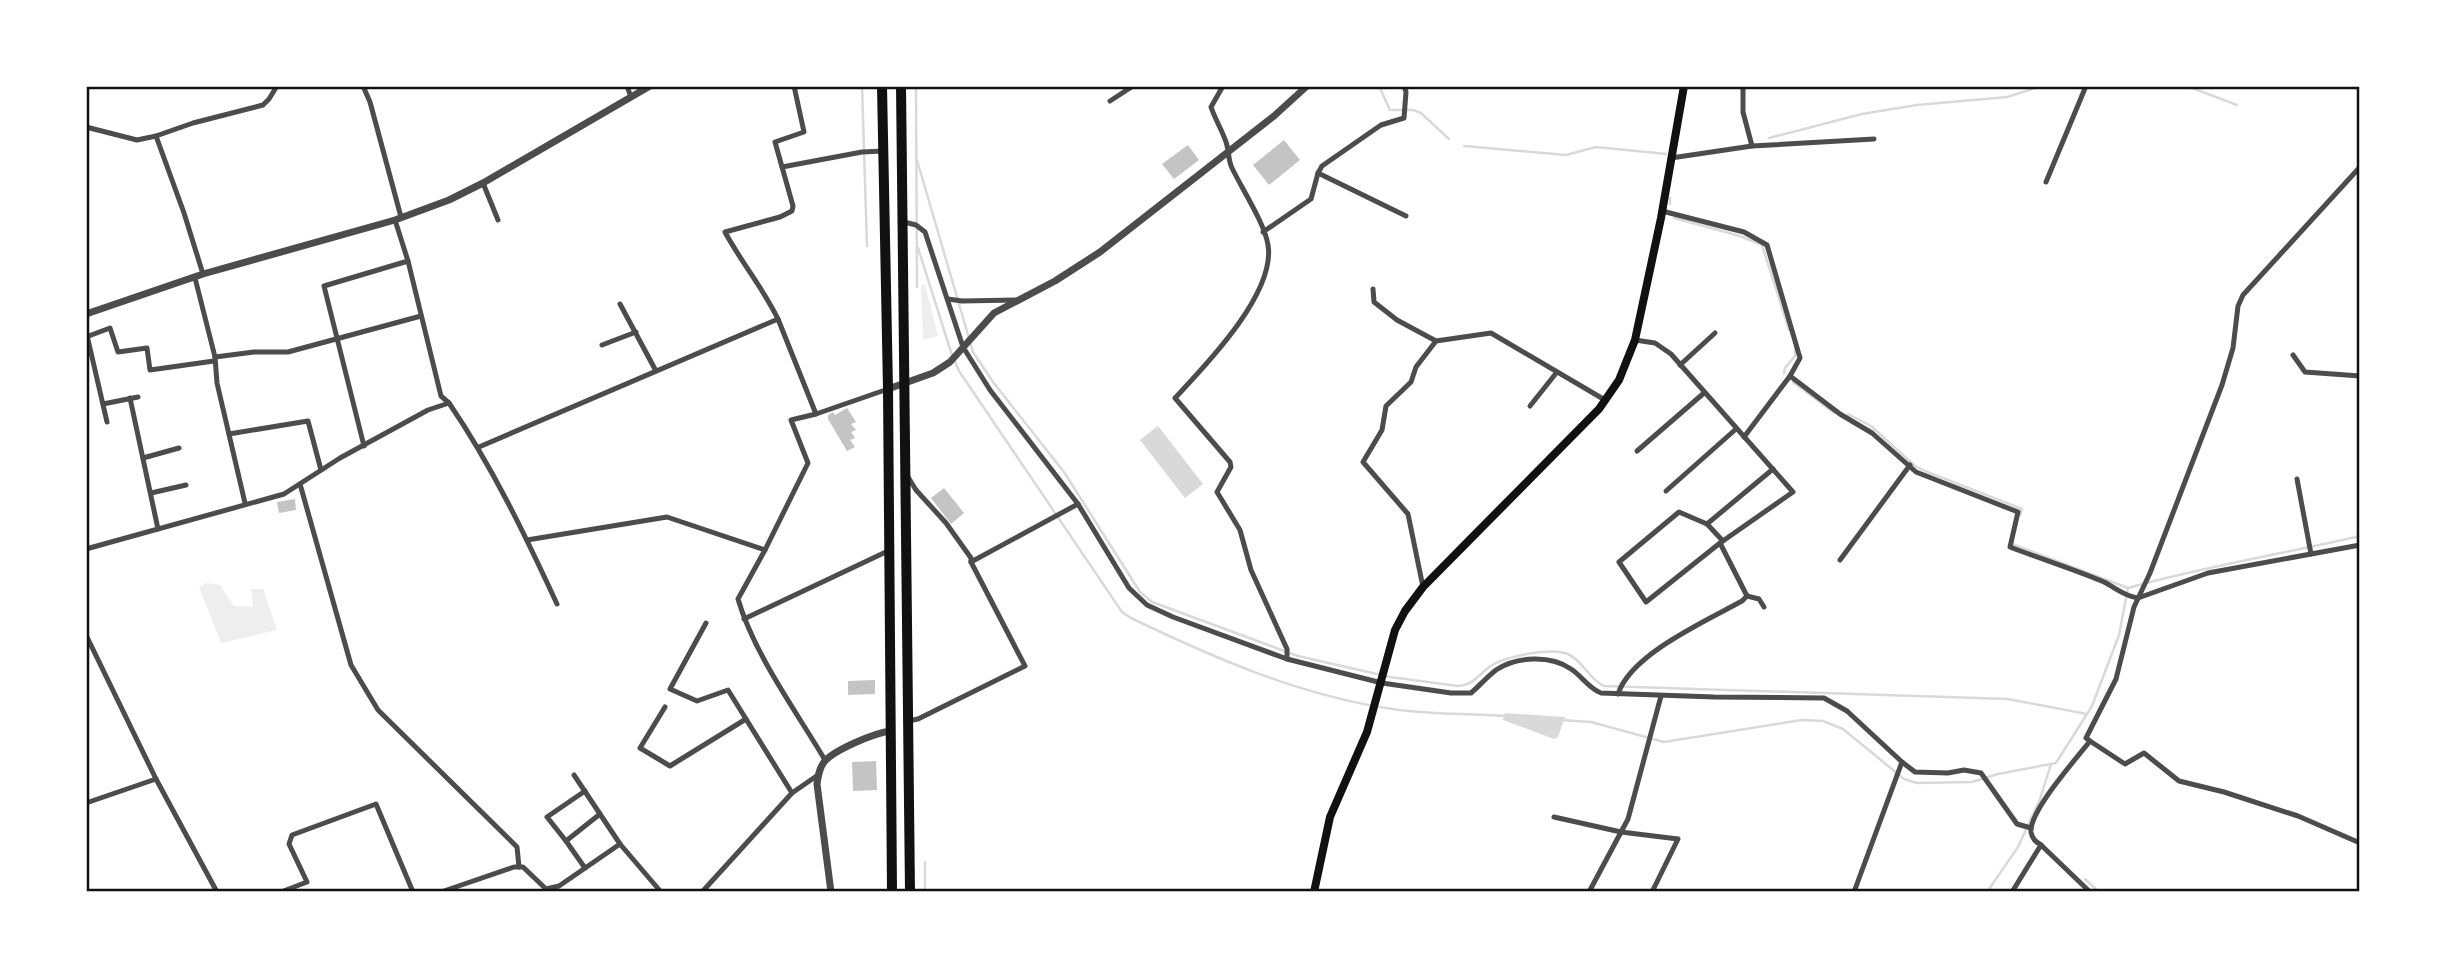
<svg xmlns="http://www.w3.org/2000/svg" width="2446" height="978" viewBox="0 0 2446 978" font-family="Quicksand,sans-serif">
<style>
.green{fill:#eee}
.water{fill:#d9d9d9}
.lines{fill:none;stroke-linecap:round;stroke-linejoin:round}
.stream{stroke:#d9d9d9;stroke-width:2.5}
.building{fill:#c4c4c4}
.minor{stroke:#4c4c4c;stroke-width:5}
.tertiary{stroke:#4c4c4c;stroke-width:7}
.secondary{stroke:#111;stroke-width:8}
.trunk{stroke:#111;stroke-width:10}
.neatline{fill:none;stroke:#111;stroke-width:2.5}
</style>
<rect width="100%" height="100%" fill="#fff"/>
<g class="green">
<polygon points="925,284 938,336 923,340 921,285"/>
<polygon points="207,583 220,585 234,606 253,607 251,589 263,589 277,630 221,643 199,587"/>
</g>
<g class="water">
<polygon points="1158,426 1203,484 1185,498 1140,440"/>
<polygon points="1505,713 1565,717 1558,737 1554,739 1503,720"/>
</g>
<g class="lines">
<g class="stream">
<polyline points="862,86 867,246"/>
<polyline points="916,86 917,287"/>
<polyline points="1379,86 1390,110 1413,110 1421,113 1449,139"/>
<polyline points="2187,86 2237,105"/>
<polyline points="1769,138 1862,114 1917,105 2007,97 2042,86"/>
<polyline points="1464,146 1566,155 1596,147 1666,154"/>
<path d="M917,160L973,352L993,382L1064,472L1140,592L1152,602L1298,656L1390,677L1458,686C1476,685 1479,672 1494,664C1510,656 1551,647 1568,654C1583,661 1589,679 1604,686L2008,699L2087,714"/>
<polyline points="1670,198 1670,204"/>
<polyline points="1674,218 1740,236 1762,245 1789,330"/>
<polyline points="918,248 952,355"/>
<path d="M955,361L959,371L1122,612L1131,618C1214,658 1301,696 1393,709C1430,715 1468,713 1505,716"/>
<polyline points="1784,373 1785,368 1795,356 1795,349"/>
<polyline points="1793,382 1834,413"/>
<polyline points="1848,414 1871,426 1915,466 1925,471 2022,509 2020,515"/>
<polyline points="2013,542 2012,544 2128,588"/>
<path d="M1561,720L1591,722L1664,742L1802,720L1823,721L1843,729L1904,779L1917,783L1972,782L1998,774L2056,763L2092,706L2119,635L2128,588C2205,566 2283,554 2360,536"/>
<polyline points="925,862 925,892"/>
<polyline points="2085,879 2099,892"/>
<polyline points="1987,892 2018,847 2040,799 2051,764"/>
</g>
</g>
<g class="building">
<polygon points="1284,140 1300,160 1269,185 1253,165"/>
<polygon points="1188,145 1199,160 1174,179 1162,164"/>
<polygon points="847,408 856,422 851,424 856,430 851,432 855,438 850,440 855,447 847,451 828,419 828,415 833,412 835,415"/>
<polygon points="944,488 964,513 951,524 931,498"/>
<polygon points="295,499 296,510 279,513 277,502"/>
<polygon points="875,680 875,694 848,695 848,681"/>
<polygon points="876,761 877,790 853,791 852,762"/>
</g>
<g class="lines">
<g class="minor">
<polyline points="363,86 370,102 401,217"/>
<polyline points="627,86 631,97"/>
<path d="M1223,86L1211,107C1215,119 1222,130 1226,142C1229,150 1228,160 1232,168C1242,189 1265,224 1268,245C1276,293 1206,365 1175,398L1230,462L1231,467L1217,492L1240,530L1251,570L1287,649V659"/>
<polyline points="1743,86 1743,112 1752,146"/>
<polyline points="1110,101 1133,86"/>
<polyline points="86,127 137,140 156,136 184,213 203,274"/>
<polyline points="156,136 193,123 263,105 269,99 277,86"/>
<polyline points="1671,158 1752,146 1874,139"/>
<polyline points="782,167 862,152 883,151"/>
<polyline points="1318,173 1406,216"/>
<polyline points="2046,182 2086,86"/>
<polyline points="483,183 498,220"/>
<polyline points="1662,211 1744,232 1767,245 1800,358 1790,376 1744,437"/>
<polyline points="395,220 408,261 441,396 449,403"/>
<path d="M904,222L916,225L925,232L963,347L990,390L1078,504L1129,588L1147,605L1173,617L1287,659L1382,683L1451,693H1471C1479,686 1487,677 1496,670C1517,656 1551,655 1571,669C1582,676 1588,688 1601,693L1714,697L1824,698L1847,711L1902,762L1915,772L1948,773L1964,770L1981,773L2017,824L2031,828"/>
<polyline points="1263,232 1311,199 1318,173 1322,166 1381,125 1404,118 1406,92 1404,86"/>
<polyline points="195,278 215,357"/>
<polyline points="1373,289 1374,302 1397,320 1436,341 1491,333 1605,400"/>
<polyline points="948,299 962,301 1017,300"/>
<polyline points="620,304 656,371"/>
<path d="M778,319C763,288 741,262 725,232L780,217L792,211L793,206L775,142L804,132L794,86"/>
<polyline points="86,331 107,422"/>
<polyline points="86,337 110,328 118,352 147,348 150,370 214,361"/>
<polyline points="602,345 636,332"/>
<polyline points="2293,355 2305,372 2360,376"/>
<polyline points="1680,365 1715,333"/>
<path d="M1790,376L1840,414L1872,433L1916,472L2018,512L2010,547C2041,559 2073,569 2104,582C2116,588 2124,596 2138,598L2208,573L2360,545"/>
<polyline points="130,398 158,529"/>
<polyline points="103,404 138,397"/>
<polyline points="1530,406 1557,372"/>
<polyline points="229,434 308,421 321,470"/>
<polyline points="364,446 324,286 408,261"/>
<polyline points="479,447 778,319 816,414 888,389"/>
<polyline points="1637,451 1704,393"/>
<polyline points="143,458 179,448"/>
<polyline points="908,477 916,490 946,523 971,558 971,562 1025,666 918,719 908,721"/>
<polyline points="2297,479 2311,554"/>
<polyline points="300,484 351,665 378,710 517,847 519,867"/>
<polyline points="1666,491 1736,429"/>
<polyline points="151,493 186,485"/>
<polyline points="245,503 217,383 215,357 254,352 288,352 421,316"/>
<polyline points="1707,524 1723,541"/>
<path d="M527,540L667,517L765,550L738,599C754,654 796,711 825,760"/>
<polyline points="1720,543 1646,602 1619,562 1679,512 1707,524 1773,469"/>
<path d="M86,549L284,494L340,458L428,410L449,403C492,466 525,535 557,604"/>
<polyline points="765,550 808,463 791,420 816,414"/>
<polyline points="1840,560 1910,465"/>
<polyline points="971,562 1078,504"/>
<polyline points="1423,587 1408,514 1363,462 1382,430 1386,406 1411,382 1416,367 1436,341"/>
<polyline points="1747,596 1759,599 1764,607"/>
<polyline points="744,619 888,551"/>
<polyline points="706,623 670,689 697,701 728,690 792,793"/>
<polyline points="86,635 156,779 217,892"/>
<path d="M1618,694C1631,654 1706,621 1742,601L1747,596L1720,543L1793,492L1671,354L1655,343L1635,340"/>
<polyline points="665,707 640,748 670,766 746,719"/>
<polyline points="2090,741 2125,764 2144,753 2179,781 2224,792 2298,816 2360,843"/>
<polyline points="574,775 620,844"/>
<polyline points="585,791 547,817 566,841 600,814"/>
<polyline points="86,803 156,779"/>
<polyline points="1554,817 1621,832 1678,839 1652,892"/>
<polyline points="566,841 585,868"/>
<polyline points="2041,845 2090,892"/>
<polyline points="281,892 307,882 289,844 292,835 376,804 413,892"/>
<polyline points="441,892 514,867 523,867 546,889 559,886 620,844 661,892"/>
<polyline points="702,892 792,793 818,775"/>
<polyline points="1589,892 1628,819 1661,696"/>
<polyline points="1854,892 1902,762"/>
<path d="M2012,892L2041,845C2036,842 2032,839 2031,832C2029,811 2077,758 2090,741L2086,738L2116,679L2134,607L2150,573L2222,385L2233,348L2238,306L2243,295L2360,167"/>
</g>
<g class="tertiary">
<polyline points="86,314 203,274 395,220 449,200 483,183 650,86"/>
<polyline points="888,389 933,373 950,362 994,313 1055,281 1100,252 1274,116 1307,86"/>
<path d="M831,892L817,784C818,776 819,769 824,762C834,750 874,733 891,731"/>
</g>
<polyline class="secondary" points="1314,892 1330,817 1367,732 1395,630 1405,611 1423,587 1599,409 1619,380 1635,340 1661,218 1684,86"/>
<g class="trunk">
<polyline points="882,86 888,389 892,892"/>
<polyline points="901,86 910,892"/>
</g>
</g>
<rect width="2446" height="978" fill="none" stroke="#ffffff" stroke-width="175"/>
<rect x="88" y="88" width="2270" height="802" class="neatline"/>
</svg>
